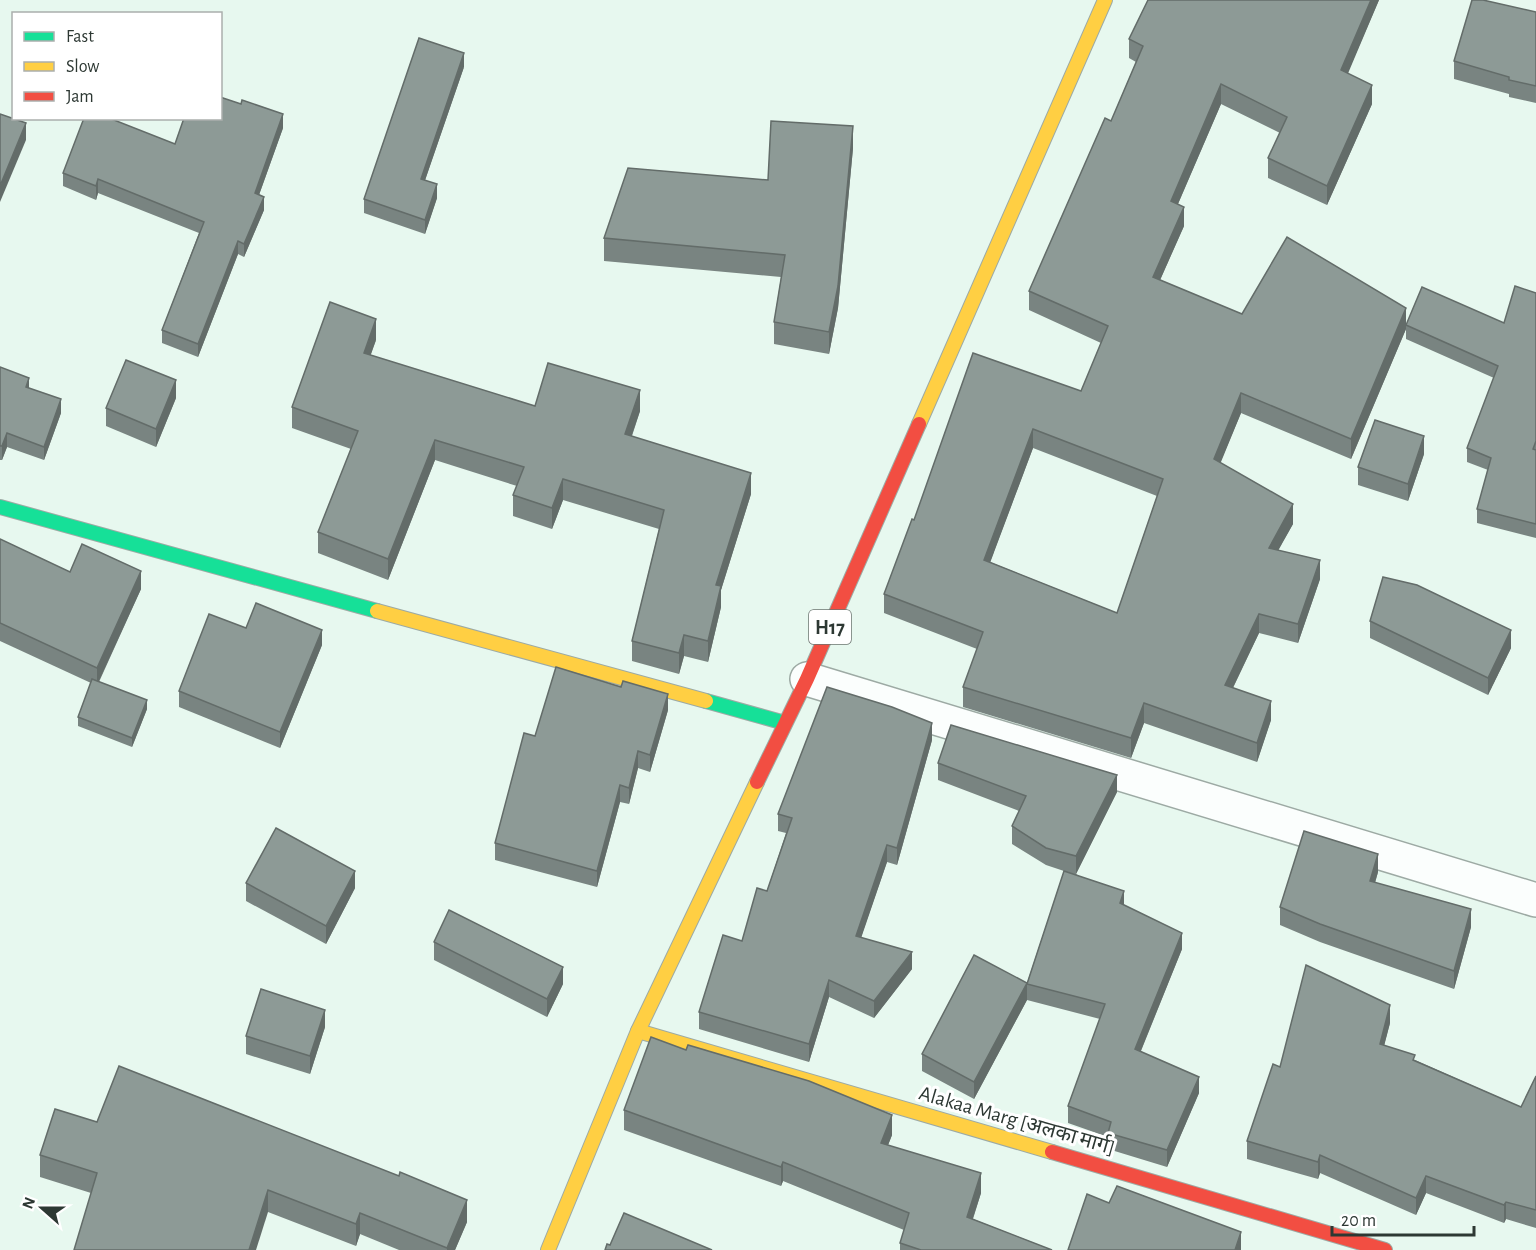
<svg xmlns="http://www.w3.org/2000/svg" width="1536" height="1250" viewBox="0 0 1536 1250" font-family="'Alegreya Sans','Noto Sans Devanagari',sans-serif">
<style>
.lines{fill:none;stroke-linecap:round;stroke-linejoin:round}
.street-casing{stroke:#9daaa4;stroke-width:36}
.fast-casing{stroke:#9daaa4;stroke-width:16}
.slow-casing{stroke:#9daaa4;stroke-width:16}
.jam-casing{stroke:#9daaa4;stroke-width:16}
.street{stroke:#fbfefd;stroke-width:33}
.fast{stroke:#16e098;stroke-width:14}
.slow{stroke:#ffcf43;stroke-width:14}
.jam{stroke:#f24e42;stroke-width:14}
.wall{fill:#798481;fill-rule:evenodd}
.shaded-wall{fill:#636c69}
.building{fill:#8d9a96;stroke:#636c69;stroke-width:1.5;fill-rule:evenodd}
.labels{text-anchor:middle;stroke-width:6;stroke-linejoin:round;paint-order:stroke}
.shield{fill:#fff;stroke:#6c7470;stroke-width:1.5}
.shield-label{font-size:20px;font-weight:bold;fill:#2d3833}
.street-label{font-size:21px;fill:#2d3833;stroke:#fff}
</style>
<rect width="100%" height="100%" fill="#e7f8ef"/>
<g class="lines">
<g class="street-casing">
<polyline id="street" points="807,679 1536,900"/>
</g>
<g class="fast-casing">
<g id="fast">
<polyline points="0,507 377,611"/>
<polyline points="706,701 785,723"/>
</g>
</g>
<g class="slow-casing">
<g id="slow">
<polyline points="919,424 1105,0"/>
<polyline points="377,611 706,701"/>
<polyline points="638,1031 1052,1152"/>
<polyline points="548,1250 638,1031 757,782"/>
</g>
</g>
<g class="jam-casing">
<g id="jam">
<polyline points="757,782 807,679 919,424"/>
<polyline points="1052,1152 1385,1250"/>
</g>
</g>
<use href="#street" class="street"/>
<use href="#fast" class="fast"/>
<use href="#slow" class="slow"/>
<use href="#jam" class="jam"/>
</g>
<g class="wall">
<path d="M1148,0H1379L1347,74L1372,104L1327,205L1268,178V158L1280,133L1221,104L1178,204L1184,226L1160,280L1242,314L1406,324L1504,323L1536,293V538L1477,523V509L1488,470L1467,462V448L1494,378L1406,339V329L1351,459L1241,413L1220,463L1293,524L1278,550L1320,579L1298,643L1259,633L1233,688L1271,720L1257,762L1144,723L1131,758L963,707V687L977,649L884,613V594L914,520L1081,391L1101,343L1029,310V291L1111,121L1136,62L1129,58V39ZM1033,448L1157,496L1117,613L990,562Z"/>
<polygon points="1536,12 1536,103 1509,97 1509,94 1454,79 1454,61"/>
<polygon points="464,67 425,180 437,198 425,234 364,213 364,199"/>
<polygon points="283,128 259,195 264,210 244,257 238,254 198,357 162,343 162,330 199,233 98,193 96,200 63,186 63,173 175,144"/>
<polygon points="853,148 838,308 829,354 774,344 774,322 781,277 604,261 604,238 768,180"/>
<polygon points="376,340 370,356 535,406 640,411 632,436 751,494 721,590 721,607 708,662 684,656 679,674 632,661 632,641 659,529 563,500 552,529 513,516 513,495 517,486 435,460 388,580 318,553 318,532 351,449 292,428 292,407"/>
<polygon points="0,367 29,388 61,413 44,460 7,447 2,460 0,460"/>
<polygon points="176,398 156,447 106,426 106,408"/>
<polygon points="1424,454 1408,501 1358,485 1358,467"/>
<polygon points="0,539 70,572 141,589 99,682 147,709 132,747 78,726 78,717 91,683 0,641"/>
<polygon points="1370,621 1511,648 1488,695 1370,638"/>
<polygon points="246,628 322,645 280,748 179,707 179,691"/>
<polygon points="668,710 650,772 638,768 629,804 620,802 597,887 495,860 495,843 535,736"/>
<polygon points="932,740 897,865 887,862 861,937 912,969 874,1018 829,997 809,1062 699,1029 699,1012 742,941 767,891 786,833 778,831 778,814"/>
<polygon points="938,763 1117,792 1076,874 1124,905 1182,949 1141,1051 1199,1093 1167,1167 1108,1149 1108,1137 1068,1123 1068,1106 1100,1019 1027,1000 974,1099 922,1071 922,1054 1027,983 1064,871 1046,865 1012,844 1012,826 1019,811 938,780"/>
<polygon points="1378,872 1375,883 1471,927 1454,989 1320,942 1280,925 1280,907"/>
<polygon points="246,883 355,888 326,944 246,901"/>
<polygon points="434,942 563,984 547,1017 434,960"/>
<polygon points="1390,1023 1384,1045 1415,1060 1521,1107 1536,1076 1536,1228 1506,1219 1504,1223 1426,1193 1416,1215 1320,1173 1318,1179 1247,1159 1247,1141 1280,1067"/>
<polygon points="325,1027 310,1074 246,1054 246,1036"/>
<polygon points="624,1110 892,1135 888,1145 981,1193 973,1219 1052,1250 900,1250 900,1243 904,1230 783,1181 781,1186 624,1130"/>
<polygon points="97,1122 467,1222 455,1250 399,1250 360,1234 356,1246 268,1212 91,1193 40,1177 40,1155"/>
</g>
<g class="shaded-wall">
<polygon points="1371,0 1379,0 1341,90 1341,70"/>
<polygon points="464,53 464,67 421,192 421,179"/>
<polygon points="1221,84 1221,104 1171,220 1171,201"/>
<polygon points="1372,85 1372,104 1327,205 1327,186"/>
<polygon points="283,114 283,128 255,206 255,193"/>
<polygon points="26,123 26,140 0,202 0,186"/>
<polygon points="853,126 853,148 838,308 829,354 829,332"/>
<polygon points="98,179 98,193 96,200 96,186"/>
<polygon points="437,184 437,198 425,234 425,220"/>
<polygon points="264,197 264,210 244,257 244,244"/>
<polygon points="1184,207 1184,226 1153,296 1153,277"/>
<polygon points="238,241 238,254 198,357 198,344"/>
<polygon points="1406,308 1406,329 1351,459 1351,439"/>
<polygon points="376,319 376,340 364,374 364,353"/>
<polygon points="29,378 29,392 26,387"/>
<polygon points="176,380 176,398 156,447 156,429"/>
<polygon points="640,390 640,411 625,455 625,434"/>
<polygon points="1241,393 1241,413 1214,479 1214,459"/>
<polygon points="61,399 61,413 44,460 44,447"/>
<polygon points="1033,429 1033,448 984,579 984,560"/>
<polygon points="7,433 7,447 2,460 2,446"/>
<polygon points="1424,436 1424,454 1408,501 1408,484"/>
<polygon points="435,440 435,460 388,580 388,559"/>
<polygon points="751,473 751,494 721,590 721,607 708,662 708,641 716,585"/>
<polygon points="563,479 563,500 552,529 552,508"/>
<polygon points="1293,504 1293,524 1269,567 1269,548"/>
<polygon points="1320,560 1320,579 1298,643 1298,624"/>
<polygon points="141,571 141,589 97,685 97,668"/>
<polygon points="1259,614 1259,633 1225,704 1225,685"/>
<polygon points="322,630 322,645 280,748 280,732"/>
<polygon points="1511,630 1511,648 1488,695 1488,678"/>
<polygon points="684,635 684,656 679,674 679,653"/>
<polygon points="668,694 668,710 650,772 650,755"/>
<polygon points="147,700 147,709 132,747 132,738"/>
<polygon points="1271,701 1271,720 1257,762 1257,743"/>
<polygon points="1144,703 1144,723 1131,758 1131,738"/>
<polygon points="932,723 932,740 897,865 897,848"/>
<polygon points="638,751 638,768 629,804 629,788"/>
<polygon points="1117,775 1117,792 1076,874 1076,856"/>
<polygon points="620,785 620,802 597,887 597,871"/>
<polygon points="887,845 887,862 856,953 856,936"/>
<polygon points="1378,854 1378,872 1370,899 1370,881"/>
<polygon points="355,871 355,888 326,944 326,926"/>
<polygon points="1124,891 1124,907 1120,903"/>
<polygon points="1471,909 1471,927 1454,989 1454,971"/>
<polygon points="1182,933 1182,949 1135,1065 1135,1049"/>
<polygon points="912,952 912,969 874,1018 874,1001"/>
<polygon points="563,967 563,984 547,1017 547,999"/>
<polygon points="829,980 829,997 809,1062 809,1044"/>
<polygon points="1027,983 1027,1000 974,1099 974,1082"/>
<polygon points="1390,1005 1390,1023 1380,1062 1380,1044"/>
<polygon points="325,1010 325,1027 310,1074 310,1056"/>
<polygon points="1199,1077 1199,1093 1167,1167 1167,1150"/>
<polygon points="892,1115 892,1135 881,1163 881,1143"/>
<polygon points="1320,1155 1320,1173 1318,1179 1318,1162"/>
<polygon points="783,1162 783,1181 781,1186 781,1167"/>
<polygon points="981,1173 981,1193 967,1236 967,1217"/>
<polygon points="1426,1176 1426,1193 1416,1215 1416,1198"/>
<polygon points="268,1190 268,1212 256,1250 249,1250"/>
<polygon points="467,1200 467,1222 455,1250 447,1250 447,1248"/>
<polygon points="1506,1202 1506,1219 1504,1223 1504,1205"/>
<polygon points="360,1213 360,1234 356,1246 356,1224"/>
<polygon points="1241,1232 1241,1250 1235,1250"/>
</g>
<g class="building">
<path d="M1148,0H1371L1341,70L1372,85L1327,186L1268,158L1287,117L1221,84L1171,201L1184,207L1153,277L1242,314L1287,237L1406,308L1351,439L1241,393L1214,459L1293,504L1269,548L1320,560L1298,624L1259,614L1225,685L1271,701L1257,743L1144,703L1131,738L963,687L983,632L884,594L912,519L914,520L973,353L1081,391L1108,326L1029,291L1105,118L1111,121L1143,46L1129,39ZM1033,429L1163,479L1117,613L984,560Z"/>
<polygon points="1472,0 1483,0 1536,12 1536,86 1509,80 1509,77 1454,61"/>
<polygon points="419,38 464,53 421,179 437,184 425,220 364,199"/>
<polygon points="220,97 241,104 242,100 283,114 255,193 264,197 244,244 238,241 198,344 162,330 204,222 98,179 96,186 63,173 84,118 109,118 175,144 184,118 220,118"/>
<polygon points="0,114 26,123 0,186"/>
<polygon points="771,121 853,126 838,286 829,332 774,322 785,255 604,238 628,168 768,180"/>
<polygon points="1515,286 1536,293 1536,441 1533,449 1536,450 1536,524 1477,509 1491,458 1467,448 1498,366 1406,325 1422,287 1504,323"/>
<polygon points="330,302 376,319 364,353 535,406 548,363 640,390 625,434 751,473 716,585 721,586 708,641 684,635 679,653 632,641 664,510 563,479 552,508 513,495 524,467 435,440 388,559 318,532 358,431 292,407"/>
<polygon points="126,360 176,380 156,429 106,408"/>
<polygon points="0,367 29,378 26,387 61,399 44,447 7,433 2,446 0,446"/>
<polygon points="1375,420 1424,436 1408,484 1358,467"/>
<polygon points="0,539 70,572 82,544 141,571 97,668 0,623"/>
<polygon points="1383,577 1417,585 1511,630 1488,678 1370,621"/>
<polygon points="256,603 322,630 280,732 179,691 209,614 246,628"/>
<polygon points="556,667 621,687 623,681 668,694 650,755 638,751 629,788 620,785 597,871 495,843 524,733 535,736"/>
<polygon points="92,679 147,700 132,738 78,717"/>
<polygon points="827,687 892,707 932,723 897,848 887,845 856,936 912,952 874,1001 829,980 809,1044 699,1012 723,935 742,941 757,888 767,891 792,818 778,814"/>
<polygon points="951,725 1117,775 1076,856 1046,848 1012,826 1026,796 938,763"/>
<polygon points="276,828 355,871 326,926 246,883"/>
<polygon points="1304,831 1378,854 1370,881 1471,909 1454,971 1320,924 1280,907"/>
<polygon points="1064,871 1124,891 1120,903 1182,933 1135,1049 1199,1077 1167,1150 1108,1133 1111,1122 1068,1106 1105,1004 1027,984"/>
<polygon points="449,910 563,967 547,999 434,942"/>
<polygon points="974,955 1027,983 974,1082 922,1054"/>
<polygon points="1306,965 1390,1005 1380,1044 1415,1055 1413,1060 1521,1107 1536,1076 1536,1210 1506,1202 1504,1205 1426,1176 1416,1198 1320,1155 1318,1162 1247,1141 1273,1064 1280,1067"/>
<polygon points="261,989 325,1010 310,1056 246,1036"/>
<polygon points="651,1037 686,1050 688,1045 809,1081 892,1115 881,1143 981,1173 967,1217 1052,1250 921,1250 900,1243 909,1213 783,1162 781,1167 624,1110"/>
<polygon points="119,1066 399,1176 400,1172 467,1200 447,1248 360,1213 356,1224 268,1190 249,1250 74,1250 97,1173 40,1155 55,1109 97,1122"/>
<polygon points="1117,1186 1241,1232 1235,1250 1068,1250 1087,1194 1109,1203"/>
<polygon points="624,1213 712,1250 605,1250 607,1244 610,1245"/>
</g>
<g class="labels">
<rect class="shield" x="809" y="610" width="42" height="34" rx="4.5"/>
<g class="shield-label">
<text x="830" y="634">H17</text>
</g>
<g class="street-label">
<text transform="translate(1017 1120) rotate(16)" y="7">Alakaa Marg [अलका मार्ग]</text>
</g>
</g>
<rect x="12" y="12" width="210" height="108" fill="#ffffff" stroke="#abafad" stroke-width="1.5"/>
<rect x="24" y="32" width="30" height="9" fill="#16e098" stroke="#abafad" stroke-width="1.5"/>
<text x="66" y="42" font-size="18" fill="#2d3833">Fast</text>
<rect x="24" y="62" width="30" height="9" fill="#ffcf43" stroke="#abafad" stroke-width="1.5"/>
<text x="66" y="72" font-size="18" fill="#2d3833">Slow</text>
<rect x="24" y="92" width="30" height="9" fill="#f24e42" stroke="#abafad" stroke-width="1.5"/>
<text x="66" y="102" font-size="18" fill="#2d3833">Jam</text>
<g transform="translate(42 1208) rotate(291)" stroke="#ffffff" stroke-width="4.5" paint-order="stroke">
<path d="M0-4.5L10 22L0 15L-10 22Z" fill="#2d3833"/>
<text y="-9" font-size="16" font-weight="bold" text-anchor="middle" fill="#2d3833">N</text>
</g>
<path d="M1332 1226v9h142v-9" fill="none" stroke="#2d3833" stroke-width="3"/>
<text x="1341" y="1226" font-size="18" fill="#2d3833" stroke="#ffffff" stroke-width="4.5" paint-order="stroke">20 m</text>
</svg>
